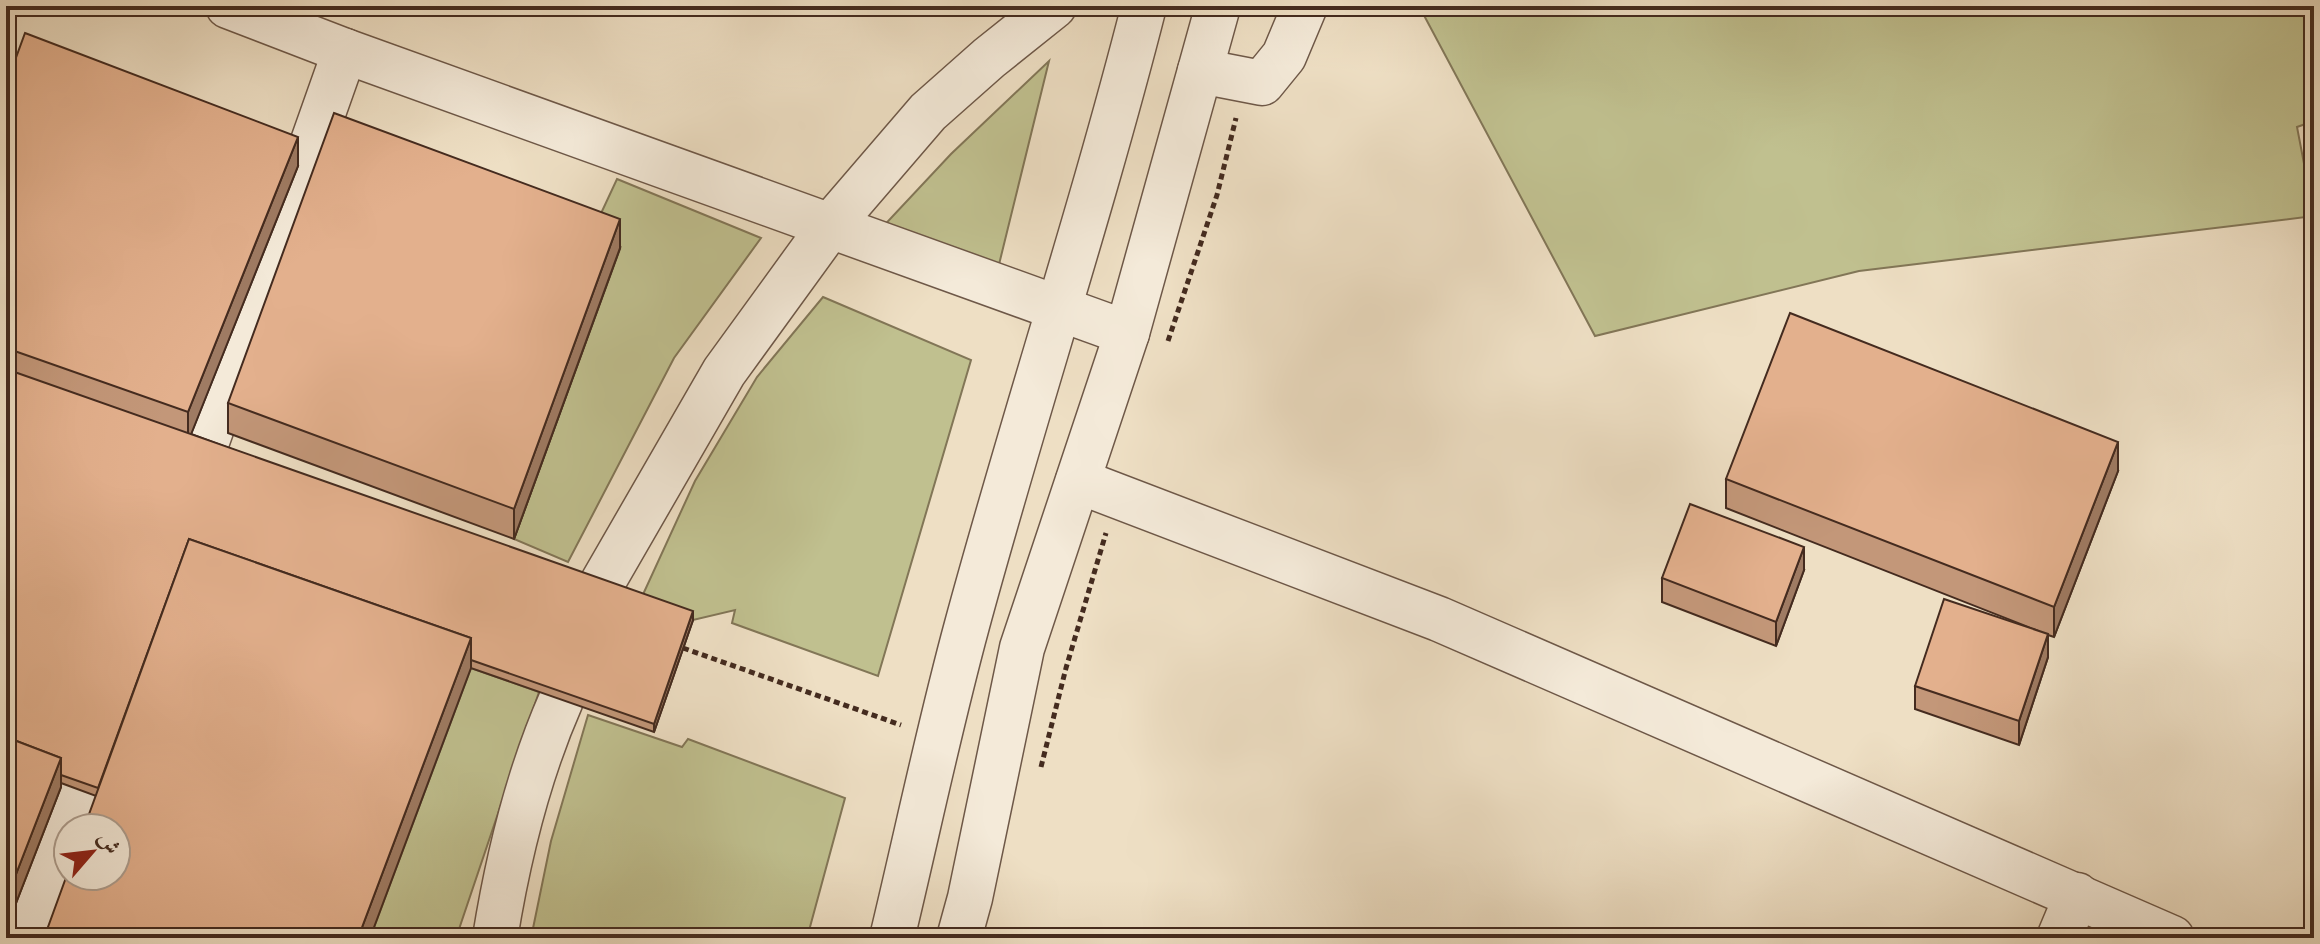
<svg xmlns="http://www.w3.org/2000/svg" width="2320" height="944" viewBox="0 0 2320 944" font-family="'Gentium Book Plus',Amiri,serif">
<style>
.green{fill:#c0c08f;stroke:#827657;stroke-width:2}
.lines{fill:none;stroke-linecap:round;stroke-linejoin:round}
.minor-casing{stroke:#6e5848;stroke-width:47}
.path{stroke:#442b1f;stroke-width:5;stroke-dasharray:6 4;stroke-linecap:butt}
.minor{stroke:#f4ead9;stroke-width:44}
.wall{fill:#c39779;stroke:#442b1f;stroke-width:2}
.shaded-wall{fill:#9f7b63;stroke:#442b1f;stroke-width:2}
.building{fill:#e3b08d;stroke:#442b1f;stroke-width:2}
</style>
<rect width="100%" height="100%" fill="#eedfc4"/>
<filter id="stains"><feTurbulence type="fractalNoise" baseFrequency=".0025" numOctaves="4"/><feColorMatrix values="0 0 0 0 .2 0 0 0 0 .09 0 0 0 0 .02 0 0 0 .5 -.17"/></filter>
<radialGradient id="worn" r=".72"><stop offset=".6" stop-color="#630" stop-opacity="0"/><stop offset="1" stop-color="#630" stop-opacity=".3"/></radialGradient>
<g class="green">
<polygon points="1419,6 2314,6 2314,121 2297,127 2314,216 1859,271 1595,336"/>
<polygon points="1049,61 991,297 861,250 951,154"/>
<polygon points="617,179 761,238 674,358 568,562 514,539 620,249 590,237"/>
<polygon points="823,297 971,360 878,676 732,623 735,610 693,620 640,601 695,481 757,377"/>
<polygon points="471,668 539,692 456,938 370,938"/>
<polygon points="588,715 682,747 688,739 845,798 807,938 531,938 551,841"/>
</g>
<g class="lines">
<g class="minor-casing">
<g id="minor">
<polyline points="228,6 345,51 1127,333"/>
<polyline points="1200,71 1262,83 1284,56 1305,6"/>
<polyline points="205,447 345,51"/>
<polyline points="1078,481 1439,619 2172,938"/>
<polyline points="600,587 724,372 830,226 928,112 989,58 1054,6"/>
<polyline points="25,938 81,791"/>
<path d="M495,938C508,857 528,775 561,700"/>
<path d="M892,938C917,834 939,728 967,625C1023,418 1091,214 1144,6"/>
<polyline points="959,938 970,898 1022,648 1127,333 1218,6"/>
<polyline points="2059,938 2077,895"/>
</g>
</g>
<g class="path">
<polyline points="1168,341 1217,195 1236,118"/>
<polyline points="683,648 901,725"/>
<polyline points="1041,767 1066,668 1106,533"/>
</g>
<use href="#minor" class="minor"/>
</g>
<g class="wall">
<polygon points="6,85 298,166 191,434 693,620 654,732 471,668 96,796 61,783 61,787 6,929"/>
<polygon points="620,248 514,539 228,433 228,403"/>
<polygon points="2118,471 2054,637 2048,635 2048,657 2019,745 1915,709 1915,686 2036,630 1726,508 1726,479"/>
<polygon points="1804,570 1776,646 1662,602 1662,578"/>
</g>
<g class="shaded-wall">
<polygon points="298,137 298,166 188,442 188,412"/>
<polygon points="620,219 620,248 514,539 514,509"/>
<polygon points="2118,442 2118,471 2054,637 2054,607"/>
<polygon points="1804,547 1804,570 1776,646 1776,622"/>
<polygon points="693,611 693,620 654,732 654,724"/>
<polygon points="2048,634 2048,657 2019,745 2019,721"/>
<polygon points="471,638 471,668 370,938 358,938"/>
<polygon points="61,758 61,787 6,929 6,900"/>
</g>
<g class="building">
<polygon points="25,33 298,137 188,412 6,348 6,85"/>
<polygon points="334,113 620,219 514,509 228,403"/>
<polygon points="1790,313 2118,442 2054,607 1726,479"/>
<polygon points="6,369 693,611 654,724 471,660 471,638 189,539 98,788 61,775 61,758 6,737"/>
<polygon points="1690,504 1804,547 1776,622 1662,578"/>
<polygon points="189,539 471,638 358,938 44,938 68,872 68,876 116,876 116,828 84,828"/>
<polygon points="1944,599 2048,634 2019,721 1915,686"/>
<polygon points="6,737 61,758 6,900"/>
</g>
<rect width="2320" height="944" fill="none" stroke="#eedfc4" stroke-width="32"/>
<rect x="8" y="8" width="2304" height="928" fill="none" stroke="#442b1f" stroke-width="4"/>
<rect x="16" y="16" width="2288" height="912" fill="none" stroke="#442b1f" stroke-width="2"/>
<g transform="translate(92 852) rotate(62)"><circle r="38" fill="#f4ead9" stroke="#ae9e8f" stroke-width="2"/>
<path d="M0-6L14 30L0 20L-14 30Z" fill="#8f2418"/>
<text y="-12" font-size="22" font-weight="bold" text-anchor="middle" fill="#442b1f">ش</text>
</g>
<rect width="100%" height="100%" filter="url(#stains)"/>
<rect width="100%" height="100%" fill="url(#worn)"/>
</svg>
